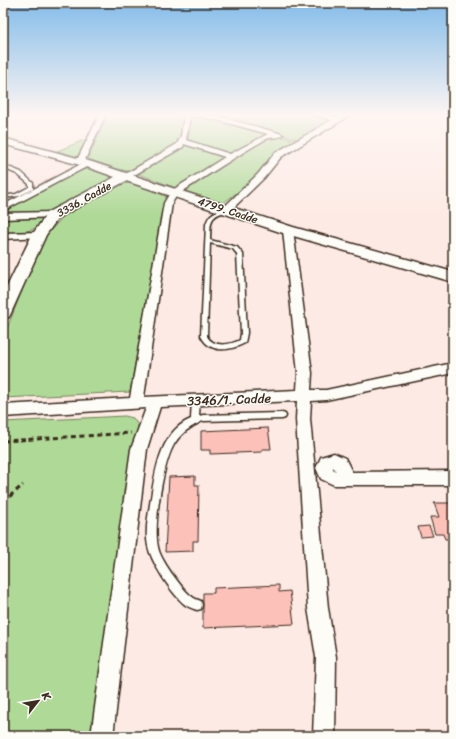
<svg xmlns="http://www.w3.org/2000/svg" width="456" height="739" viewBox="0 0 456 739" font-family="Sriracha,sans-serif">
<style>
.green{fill:#aed996;stroke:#74825a}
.building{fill:#fcc1b9;stroke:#3b2a1e}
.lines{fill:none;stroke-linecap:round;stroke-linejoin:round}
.lane-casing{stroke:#3b2a1e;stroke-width:3}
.street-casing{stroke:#3b2a1e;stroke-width:3}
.secondary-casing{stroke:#3b2a1e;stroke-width:3}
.path{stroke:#3b2a1e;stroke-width:3;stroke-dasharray:5 3.5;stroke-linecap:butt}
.lane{fill:#fdfcf7;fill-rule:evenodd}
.street{fill:#fdfcf7;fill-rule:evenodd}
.secondary{fill:#fdfcf7;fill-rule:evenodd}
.labels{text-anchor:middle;stroke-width:3;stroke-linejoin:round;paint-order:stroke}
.far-street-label{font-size:11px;fill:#3b2a1e;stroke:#fdfcf7}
.street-label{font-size:13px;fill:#3b2a1e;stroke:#fdfcf7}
</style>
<rect width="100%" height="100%" fill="#fdeae4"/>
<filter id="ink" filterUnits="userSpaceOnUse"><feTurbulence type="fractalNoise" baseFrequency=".025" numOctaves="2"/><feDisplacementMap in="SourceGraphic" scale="8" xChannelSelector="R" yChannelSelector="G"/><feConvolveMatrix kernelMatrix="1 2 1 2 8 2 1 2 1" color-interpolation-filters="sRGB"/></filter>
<g filter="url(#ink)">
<g class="green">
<path d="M108,114H183C183,123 184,133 179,141C174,149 139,171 129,171C120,171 98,162 88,159Z"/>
<polygon points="204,114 309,114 334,121 301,140 235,121"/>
<polygon points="191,115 211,117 275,134 231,155 187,142 190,131"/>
<polygon points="280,136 299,141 262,169 251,182 223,203 183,191 267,137"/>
<polygon points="89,138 78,157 57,151"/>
<polygon points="185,143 228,157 176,188 136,173 182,147"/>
<polygon points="89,169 116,175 116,177 50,213 3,214 3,210 76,171"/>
<polygon points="132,182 167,197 164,203 130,392 3,398 3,338 36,256 46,235 63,217 79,206 121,185"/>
<path d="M34,217L40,218L43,221C33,234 19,232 3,233V218Z"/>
<polygon points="125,416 133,418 138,425 92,736 3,736 3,422"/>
</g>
<g class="building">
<polygon points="268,428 271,449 262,449 262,452 210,454 210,450 201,450 201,431"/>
<polygon points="195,476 195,485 199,485 198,541 193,541 193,551 165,552 169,477"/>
<polygon points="434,503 453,503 453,539 445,539 443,534 435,534 430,517 439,517"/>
<polygon points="429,526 433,536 421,537 418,527"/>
<polygon points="279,585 279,592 290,591 294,624 203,628 203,593 214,593 214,588"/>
</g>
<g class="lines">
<g class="lane-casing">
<g id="lane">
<polygon points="3,165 21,172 33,183 33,189 19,196 3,198 3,196 16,194 29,187 29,184 17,174 3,168"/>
<path d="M226,209L228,210V211C208,216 211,222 210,240L237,247L243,254L247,333L245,343C230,351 210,354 201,336L206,224C210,212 215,212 226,209ZM210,243L233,249L237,254L241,333L240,340C230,345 213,348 207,336Z"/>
<path d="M196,396L199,397L200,399L199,416L203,415L282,413L285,414L286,416L285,418L282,419L203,421C192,426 182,432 175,443C163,461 153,526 158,547C160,560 181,587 190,595C193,598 197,600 201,601L202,605L201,609L197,610C192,608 187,607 183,603C171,592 151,562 148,546C145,532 148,517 150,504C155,474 159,432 191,419L192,399L193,397Z"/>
</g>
</g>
<g class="street-casing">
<g id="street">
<polygon points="100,114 106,114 84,162 80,164 77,164 76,162"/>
<path d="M184,114L213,115L279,133L283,135C279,139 272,136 266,139C236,156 207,176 177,195L172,203L144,397L297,390L298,373L283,230L288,227L293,230L312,373L311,390H326L453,363V373L326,400L311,401L310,419L328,608L336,657L335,736H313L316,657L308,608L296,419L297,401L160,407L147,449L113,736H91L131,449L146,408L3,417V405L130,398L164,203L171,191L225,157L184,144L183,147L129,178H123L122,176L177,144L181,136ZM190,116L213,119L268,134L230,154L186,140Z"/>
<polygon points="309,114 320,114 337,117 343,114 350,114 341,121 281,157 264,178 229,212 223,212 222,210 223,208 258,174 275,153 332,120"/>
<polygon points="85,162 88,162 92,164 3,211 3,205"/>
<polygon points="53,212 57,215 56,217 3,219 3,213"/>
<polygon points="39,232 42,233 44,235 42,237 3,239 3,233"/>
<path d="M334,453L345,458L352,472L453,471V485H334L321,479L316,468L321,457ZM333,467L336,471L333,469Z"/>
</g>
</g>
<g class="secondary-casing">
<polygon id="secondary" points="3,138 92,162 293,227 453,272 453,282 283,233 126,181 58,218 46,235 11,313 9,317 3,319 3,295 32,235 48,212 115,177 84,166 3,144"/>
</g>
<g class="path">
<polyline points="3,441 131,433"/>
<polyline points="3,502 23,485"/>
</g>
<use href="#lane" class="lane"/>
<use href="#street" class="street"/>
<use href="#secondary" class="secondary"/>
</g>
</g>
<linearGradient id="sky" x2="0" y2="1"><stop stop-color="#84bcea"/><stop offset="0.53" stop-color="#fef6f3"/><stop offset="1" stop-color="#fef6f3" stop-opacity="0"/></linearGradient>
<rect width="456" height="217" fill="url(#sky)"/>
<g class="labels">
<g class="far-street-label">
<text transform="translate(84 199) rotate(-29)" y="4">3336. Cadde</text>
<text transform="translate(228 210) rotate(18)" y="4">4799. Cadde</text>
</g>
<g class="street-label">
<text transform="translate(229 399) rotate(-2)" y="5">3346/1. Cadde</text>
</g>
</g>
<rect width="456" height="739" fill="none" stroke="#fdfcf7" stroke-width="16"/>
<rect x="8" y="8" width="440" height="723" fill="none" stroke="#3b2a1e" stroke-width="1.5" filter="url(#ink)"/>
<g transform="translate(38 701) rotate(59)" stroke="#fdfcf7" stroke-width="3" paint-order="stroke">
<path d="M0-3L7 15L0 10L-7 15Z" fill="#3b2a1e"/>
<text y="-6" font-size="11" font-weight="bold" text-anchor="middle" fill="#3b2a1e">K</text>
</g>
</svg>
